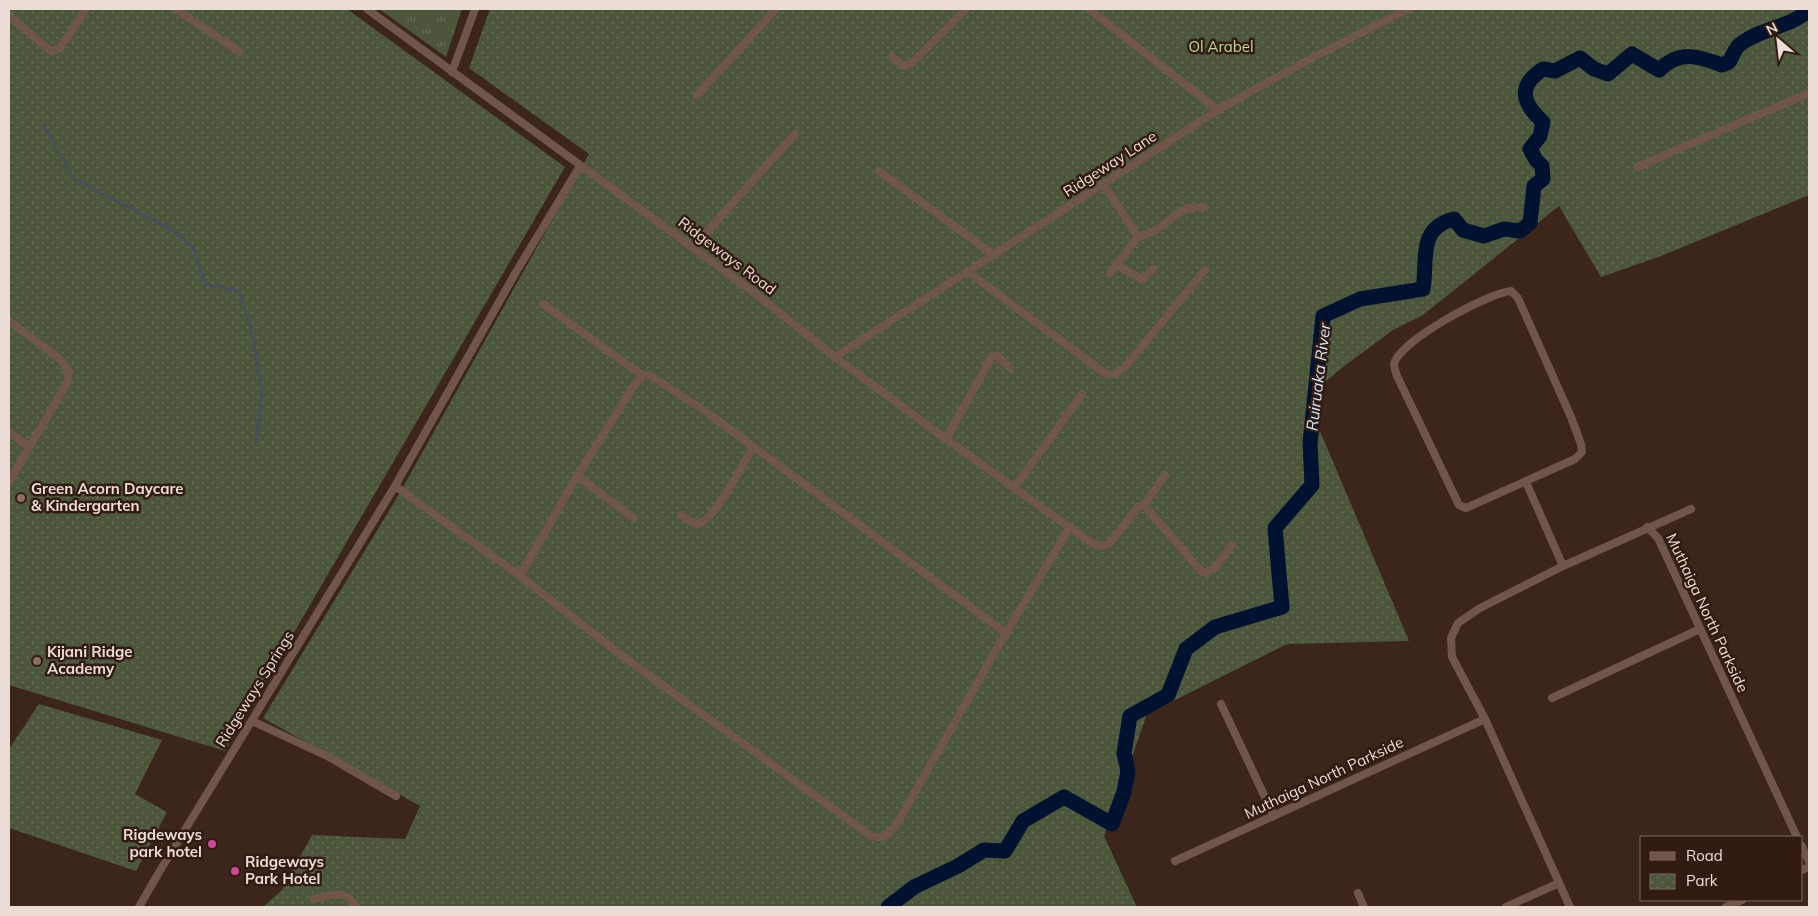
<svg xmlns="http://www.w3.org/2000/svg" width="1818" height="916" viewBox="0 0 1818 916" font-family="Mulish,sans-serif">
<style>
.grass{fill:url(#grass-tufts)}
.park{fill:url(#park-dots)}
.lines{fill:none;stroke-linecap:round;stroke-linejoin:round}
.stream{stroke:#464f61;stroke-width:2.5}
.river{stroke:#00122f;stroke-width:15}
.minor{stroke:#70554a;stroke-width:8}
.education-dot{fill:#8d6e63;stroke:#311b12;stroke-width:2}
.hotel-dot{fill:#d1479c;stroke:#311b12;stroke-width:2}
.labels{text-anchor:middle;stroke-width:5;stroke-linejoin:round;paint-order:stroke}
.park-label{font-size:15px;fill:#bed994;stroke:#311b12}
.street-label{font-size:15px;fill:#ebdcd5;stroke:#311b12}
.poi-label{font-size:15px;font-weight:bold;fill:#ebdcd5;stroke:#311b12;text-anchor:start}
.water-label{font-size:16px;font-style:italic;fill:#d1e4fb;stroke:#311b12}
</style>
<defs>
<pattern id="grass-tufts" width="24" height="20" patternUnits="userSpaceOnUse" patternTransform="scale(1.25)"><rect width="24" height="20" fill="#4b563b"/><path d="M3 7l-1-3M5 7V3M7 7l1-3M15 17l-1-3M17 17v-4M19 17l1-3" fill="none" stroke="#656e56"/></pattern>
<pattern id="park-dots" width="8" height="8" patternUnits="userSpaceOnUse" patternTransform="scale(1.25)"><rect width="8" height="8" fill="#4b563b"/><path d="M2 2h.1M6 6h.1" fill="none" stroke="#656e56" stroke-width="1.8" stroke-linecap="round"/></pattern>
</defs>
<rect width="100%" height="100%" fill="#3c251b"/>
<polygon class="grass" points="379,9 462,9 446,57"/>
<g class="park">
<polygon points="9,9 347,9 565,167 225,751 9,685"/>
<polygon points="490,9 1809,9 1809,195 1661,256 1601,277 1559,206 1423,315 1393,330 1343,367 1306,398 1409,641 1287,644 1147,714 1104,836 1137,907 263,907 282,890 312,835 405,839 420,806 263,718 398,496 589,154 469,68"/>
<polygon points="39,704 162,740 135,794 167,812 136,871 9,828 9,749"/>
</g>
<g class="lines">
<polyline class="stream" points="43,124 74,179 169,228 193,247 205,284 239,291 253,338 262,393 256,442"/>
<path class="river" d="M888,907L914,887L958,866L984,850L1005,851L1023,821L1064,797L1112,824L1124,792L1128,771L1124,753L1130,716L1168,695L1186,649L1215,627L1282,607L1275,528L1312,485L1310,443L1323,316L1360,299L1423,289C1428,260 1417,228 1454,219L1463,230L1484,236L1504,229L1520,231L1530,223L1534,186L1543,179L1542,166L1536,160L1530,149L1540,136L1543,122C1522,103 1517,86 1543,69L1555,71L1580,58L1594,69L1608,74L1632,54L1659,70C1680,50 1698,56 1722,65L1729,62C1732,57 1735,49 1739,45C1760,28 1789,28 1809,10"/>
<g class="minor">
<polyline points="176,9 240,52"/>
<polyline points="367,9 752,291 835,357 946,439 1090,542 1098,546 1109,544 1138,507 1144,505 1201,571 1206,573 1215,568 1232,545"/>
<polyline points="1089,9 1218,110"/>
<polyline points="9,16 52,52 60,48 86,9"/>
<polyline points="892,57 904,66 912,63 966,9"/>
<polyline points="452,72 475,9"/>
<polyline points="697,95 776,9"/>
<path d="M580,166L516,272L395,486L520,576L625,658L871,836C883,840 889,834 896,825L1006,633L1070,527"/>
<polyline points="1637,167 1809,93"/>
<polyline points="879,171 994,255"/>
<polyline points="1104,185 1138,237 1110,273"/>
<polyline points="1138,237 1154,231 1187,208 1204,207"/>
<polyline points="693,247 795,134"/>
<polyline points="1116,264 1142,280 1153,269"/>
<polyline points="968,272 1106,374 1114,374 1124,368 1205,270"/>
<path d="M1511,291L1518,298L1571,417L1581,444L1582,452L1575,459L1466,508L1459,505L1397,376C1396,373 1394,367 1394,364C1399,341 1488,293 1511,291Z"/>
<polyline points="543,304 643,376 650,375 656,379 705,411 1006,633"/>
<polyline points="9,321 60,359 69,371 67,383 9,482"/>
<polyline points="835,357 1218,110 1306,61 1408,9"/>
<polyline points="9,432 29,447"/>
<polyline points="946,439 992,356 997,356 1010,368"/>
<polyline points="577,476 634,518"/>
<polyline points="1526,482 1563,566"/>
<polyline points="1014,488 1082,394"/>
<polyline points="1144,505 1165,475"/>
<path d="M681,515C685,518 692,524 698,524C714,521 744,462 753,447"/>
<polyline points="1647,527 1658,538 1797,837"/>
<polyline points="520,576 577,476 635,384 643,376"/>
<polyline points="1552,698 1700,629"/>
<polyline points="1221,704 1274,816"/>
<polyline points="252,721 329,757 396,796"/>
<polyline points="1802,846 1809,862"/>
<polyline points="1175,861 1485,719"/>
<polyline points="1802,870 1809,867"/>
<polyline points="1358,893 1364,907"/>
<path d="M314,899C334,895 345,888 356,907"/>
<polyline points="139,907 158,874 395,486"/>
<polyline points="1506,907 1559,883"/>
<polyline points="1570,907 1485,719 1452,657 1451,638 1458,623 1480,608 1563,566 1691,509"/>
<polyline points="1726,907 1742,900"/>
</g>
</g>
<g class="education-dot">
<circle cx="21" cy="498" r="5"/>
<circle cx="37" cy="661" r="5"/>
</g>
<g class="hotel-dot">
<circle cx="212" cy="844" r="5"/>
<circle cx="235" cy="871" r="5"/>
</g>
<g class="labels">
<g class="park-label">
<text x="1221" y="52">Ol Arabel</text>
</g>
<g class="street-label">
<text transform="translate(1110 164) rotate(-33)" y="5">Ridgeway Lane</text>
<text transform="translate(727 256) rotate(37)" y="5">Ridgeways Road</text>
<text transform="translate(1707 613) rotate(65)" y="5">Muthaiga North Parkside</text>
<text transform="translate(255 689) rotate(-58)" y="5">Ridgeways Springs</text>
<text transform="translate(1324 778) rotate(-25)" y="5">Muthaiga North Parkside</text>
</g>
<g class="poi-label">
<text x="31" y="494">Green Acorn Daycare<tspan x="31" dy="17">&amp; Kindergarten</tspan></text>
<text x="47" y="657">Kijani Ridge<tspan x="47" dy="17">Academy</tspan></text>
<text x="202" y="840" text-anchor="end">Rigdeways<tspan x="202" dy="17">park hotel</tspan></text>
<text x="245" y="867">Ridgeways<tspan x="245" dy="17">Park Hotel</tspan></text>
</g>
<g class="water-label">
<text transform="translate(1318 377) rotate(-83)" y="6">Ruiruaka River</text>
</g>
</g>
<rect width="1818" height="916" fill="none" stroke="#ebdcd5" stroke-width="20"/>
<rect x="1640" y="836" width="162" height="65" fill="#311b12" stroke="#7b6860"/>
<rect x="1650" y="852" width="25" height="8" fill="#70554a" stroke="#7b6860"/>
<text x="1686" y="861" font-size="15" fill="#ebdcd5">Road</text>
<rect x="1650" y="874" width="25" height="15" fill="url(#park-dots)" stroke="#7b6860"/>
<text x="1686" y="886" font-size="15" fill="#ebdcd5">Park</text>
<g transform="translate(1778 40) rotate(332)" stroke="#311b12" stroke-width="4" paint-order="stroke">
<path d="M0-4L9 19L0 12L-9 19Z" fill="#ebdcd5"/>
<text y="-8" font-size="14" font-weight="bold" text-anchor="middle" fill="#ebdcd5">N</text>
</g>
</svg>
